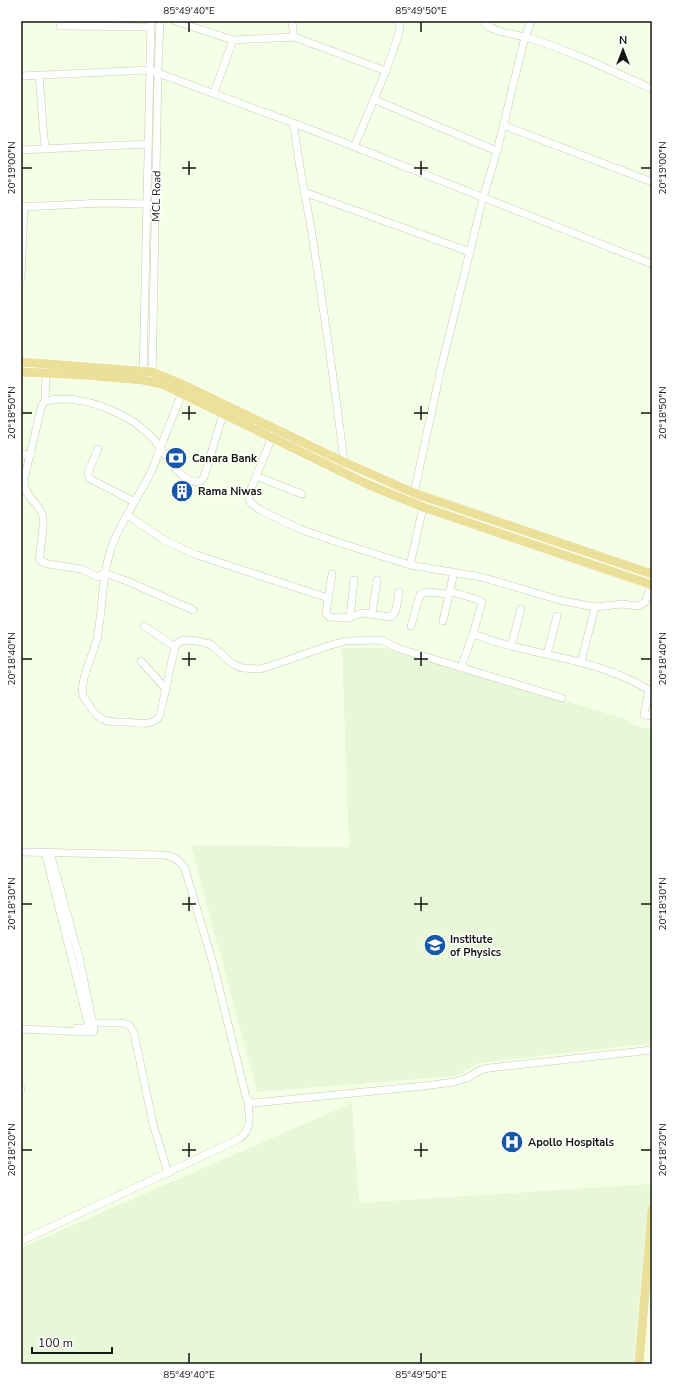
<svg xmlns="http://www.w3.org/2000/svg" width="673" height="1385" viewBox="0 0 673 1385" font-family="'Nunito Sans',sans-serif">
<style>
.built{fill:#e8f7d7}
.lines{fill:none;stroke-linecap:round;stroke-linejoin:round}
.minor-casing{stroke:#c2cdb5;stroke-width:8}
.major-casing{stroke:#fff;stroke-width:10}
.minor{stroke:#fff;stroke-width:7}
.major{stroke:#ebe09a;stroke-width:9}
.ticks{fill:none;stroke:#141810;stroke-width:1.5}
.labels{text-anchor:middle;stroke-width:3;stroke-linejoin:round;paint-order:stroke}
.street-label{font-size:11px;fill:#141810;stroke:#fff}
.poi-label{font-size:11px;font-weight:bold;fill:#141810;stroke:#fff;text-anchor:start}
.neatline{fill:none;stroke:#141810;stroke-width:1.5}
.ticks-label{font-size:10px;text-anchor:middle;fill:#141810}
</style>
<rect width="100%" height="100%" fill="#f4ffe6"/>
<g class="built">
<polygon points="342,648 383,648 417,656 625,719 635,726 652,729 652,1043 478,1063 455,1076 257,1092 191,845 349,847"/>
<polygon points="352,1103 359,1203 652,1184 652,1198 637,1364 21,1364 21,1248"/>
</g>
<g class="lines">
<g class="minor-casing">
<g id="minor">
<polyline points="175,21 233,40 294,37 386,71"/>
<polyline points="292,21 294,37"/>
<path d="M484,21C488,32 514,34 525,37C570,50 610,70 652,89"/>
<polyline points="60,26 151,27"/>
<polyline points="39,75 45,149"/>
<polyline points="21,76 150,70 312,130 652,264"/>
<polyline points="214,93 233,40"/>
<polyline points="375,100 497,151"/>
<path d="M294,124C297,159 305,193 311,228C323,306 335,384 344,462"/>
<polyline points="503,125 652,182"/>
<polyline points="354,147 386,71 399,33 400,26 397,21"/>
<polyline points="21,150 148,144"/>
<polyline points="304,192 470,252"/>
<polyline points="21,207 103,203 147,204"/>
<polyline points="21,278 24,206"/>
<polyline points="143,375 151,21"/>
<polyline points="152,381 158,69 160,21"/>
<path d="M182,393C175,411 168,428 161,446C157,455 155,464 151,472C138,499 119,523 110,552C101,581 103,610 97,639C94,653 79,681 83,695C84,698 87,702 89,705C100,723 108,722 127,722C140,723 153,727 160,715L175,647L179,642L184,640L197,641L210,644L233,664L242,668L260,669L276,664L328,646L345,641L381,640L400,649L562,698"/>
<polyline points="45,401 46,373"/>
<polyline points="272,437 249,494 249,499 251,503 260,510 300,529 334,541 410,565 481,577 563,601 595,607 622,604 638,606 645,602 652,585"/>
<polyline points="98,449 88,472 88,475 90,479 135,502"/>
<polyline points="21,453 30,456"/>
<polyline points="256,476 302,494"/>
<polyline points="414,493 442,364 483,198 497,151 525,37 531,21"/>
<polyline points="127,515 164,540 194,554 328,598"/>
<polyline points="410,565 423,507"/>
<path d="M332,574L326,613L329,617L348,618L362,613L391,617C398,612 397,600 399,592"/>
<polyline points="449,591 479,600 482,602 473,634 461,667"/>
<path d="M193,610L127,581L104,573L98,577L81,569L48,564L41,561L39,558L40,553C41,542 44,529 43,518C41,502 24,500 24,479L42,405L45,401C81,393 131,413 155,441C167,455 177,480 198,482L201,481L204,477L223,414"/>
<polyline points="372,614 377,580"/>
<polyline points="350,617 354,580"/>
<polyline points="443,621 454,572"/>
<polyline points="144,626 175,647"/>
<polyline points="411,626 420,595 426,592 448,594"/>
<path d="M473,634C485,638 498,643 511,646C558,658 607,664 649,690L644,715L652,716"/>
<polyline points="511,646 521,609"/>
<polyline points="547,654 557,616"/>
<polyline points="141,661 166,689"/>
<polyline points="581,662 595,607"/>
<path d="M21,852L165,855C175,857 179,860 185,869L214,967L246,1097L248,1101L254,1103L424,1086L454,1082L467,1078L481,1070L489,1068L652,1050"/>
<polyline points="45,852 88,1023 87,1027 85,1028 77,1028"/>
<polyline points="94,1023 123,1023 129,1025 134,1033 153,1124 168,1173"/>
<polyline points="21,1029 87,1032 93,1032 94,1029 79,957 50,852"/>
<polyline points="21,1089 21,1090"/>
<path d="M21,1241L239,1139C253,1128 249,1117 248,1101"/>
</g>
</g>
<g class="major-casing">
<g id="major">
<polyline points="21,362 152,372 186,386 344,462 414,493 652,574"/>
<polyline points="21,372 86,375 143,380 162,384 369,485 423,507 652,585"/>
<polyline points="639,1364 652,1210"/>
</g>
</g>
<use href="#minor" class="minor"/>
<use href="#major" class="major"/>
</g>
<path class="ticks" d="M189,22V32M421,22V32M189,161V175M421,161V175M22,168H32M182,168H196M414,168H428M641,168H651M189,406V420M421,406V420M22,413H32M182,413H196M414,413H428M641,413H651M189,652V666M421,652V666M22,659H32M182,659H196M414,659H428M641,659H651M189,897V911M421,897V911M22,904H32M182,904H196M414,904H428M641,904H651M189,1143V1157M421,1143V1157M22,1150H32M182,1150H196M414,1150H428M641,1150H651M189,1353V1363M421,1353V1363"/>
<defs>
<g id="bank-disc" transform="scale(1.15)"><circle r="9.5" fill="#1557a8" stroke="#fff"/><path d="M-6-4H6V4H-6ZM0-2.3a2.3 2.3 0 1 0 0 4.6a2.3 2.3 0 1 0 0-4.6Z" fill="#fff"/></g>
<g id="building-disc" transform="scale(1.15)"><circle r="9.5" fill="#1557a8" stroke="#fff"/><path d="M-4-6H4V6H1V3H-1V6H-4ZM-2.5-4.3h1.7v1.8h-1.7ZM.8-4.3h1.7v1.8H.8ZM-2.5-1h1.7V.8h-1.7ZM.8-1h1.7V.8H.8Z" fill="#fff"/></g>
<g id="university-disc" transform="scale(1.15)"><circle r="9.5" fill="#1557a8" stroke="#fff"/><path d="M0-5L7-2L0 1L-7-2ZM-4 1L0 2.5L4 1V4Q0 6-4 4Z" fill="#fff"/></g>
<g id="hospital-disc" transform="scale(1.15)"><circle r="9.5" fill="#1557a8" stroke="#fff"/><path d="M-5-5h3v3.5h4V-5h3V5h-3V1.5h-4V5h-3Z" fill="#fff"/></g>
</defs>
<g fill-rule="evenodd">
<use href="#bank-disc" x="176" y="458"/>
<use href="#building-disc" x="182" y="491"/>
<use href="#university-disc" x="435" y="945"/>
<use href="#hospital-disc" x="512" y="1142"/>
</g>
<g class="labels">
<g class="street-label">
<text transform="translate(156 196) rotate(-89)" y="4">MCL Road</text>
</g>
<g class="poi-label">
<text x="192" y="462">Canara Bank</text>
<text x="198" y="495">Rama Niwas</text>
<text x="450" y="943">Institute<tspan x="450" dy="13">of Physics</tspan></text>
<text x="528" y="1146">Apollo Hospitals</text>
</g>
</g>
<rect width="673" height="1385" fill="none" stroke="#ffffff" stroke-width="44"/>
<g transform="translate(623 50)" stroke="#ffffff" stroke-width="3" paint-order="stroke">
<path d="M0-3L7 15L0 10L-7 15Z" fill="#141810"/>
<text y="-6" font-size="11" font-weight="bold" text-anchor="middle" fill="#141810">N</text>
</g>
<path d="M32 1347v6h80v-6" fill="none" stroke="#141810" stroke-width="2"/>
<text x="38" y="1347" font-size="12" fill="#141810" stroke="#ffffff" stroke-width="3" paint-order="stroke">100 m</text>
<rect x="22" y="22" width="629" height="1341" class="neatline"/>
<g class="ticks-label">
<text x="189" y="14">85°49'40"E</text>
<text x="421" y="14">85°49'50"E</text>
<text transform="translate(11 168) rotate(-90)" y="4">20°19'00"N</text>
<text transform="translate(662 168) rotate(-90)" y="4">20°19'00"N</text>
<text transform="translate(11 413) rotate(-90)" y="4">20°18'50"N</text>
<text transform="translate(662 413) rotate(-90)" y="4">20°18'50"N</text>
<text transform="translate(11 659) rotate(-90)" y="4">20°18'40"N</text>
<text transform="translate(662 659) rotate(-90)" y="4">20°18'40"N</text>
<text transform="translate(11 904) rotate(-90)" y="4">20°18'30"N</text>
<text transform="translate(662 904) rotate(-90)" y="4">20°18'30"N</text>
<text transform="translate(11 1150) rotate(-90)" y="4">20°18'20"N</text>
<text transform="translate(662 1150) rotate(-90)" y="4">20°18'20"N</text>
<text x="189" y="1378">85°49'40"E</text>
<text x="421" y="1378">85°49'50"E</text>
</g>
</svg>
